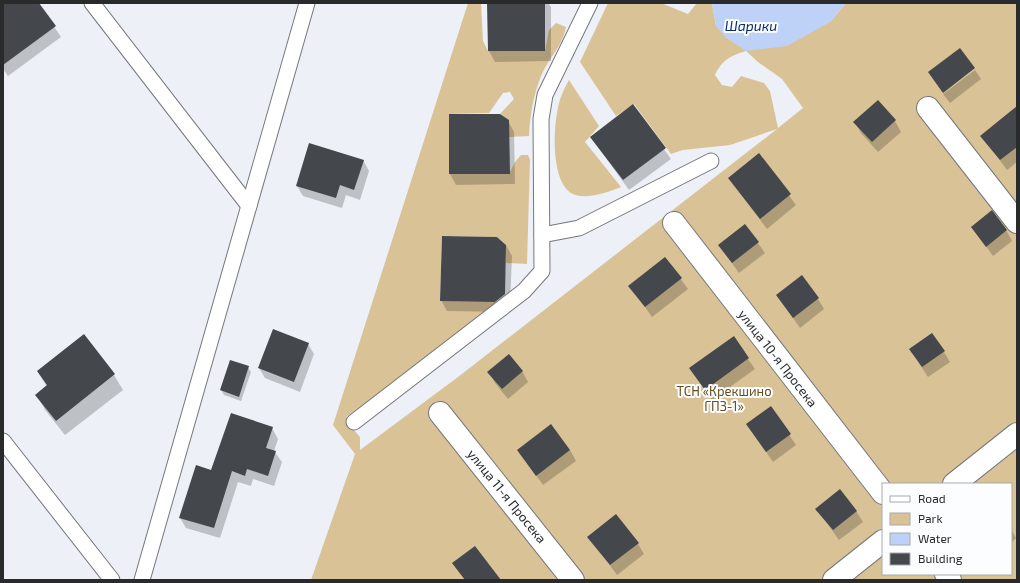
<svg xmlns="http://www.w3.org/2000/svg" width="1020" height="583" viewBox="0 0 1020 583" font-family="'Exo 2',sans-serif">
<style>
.green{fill:#dac297;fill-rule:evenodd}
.water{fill:#bdd2f6}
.shadow{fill:#0003}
.building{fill:#44474b}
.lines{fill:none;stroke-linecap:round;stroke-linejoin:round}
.service-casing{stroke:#74777c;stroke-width:17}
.minor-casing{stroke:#74777c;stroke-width:24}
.service{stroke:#fff;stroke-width:15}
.minor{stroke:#fff;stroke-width:22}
.labels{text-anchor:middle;stroke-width:4;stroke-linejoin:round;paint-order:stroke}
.street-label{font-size:13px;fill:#292a2c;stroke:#fcfdfe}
.park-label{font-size:13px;fill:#674e1d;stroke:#fcfdfe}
.water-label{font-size:14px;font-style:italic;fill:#082b6e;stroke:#fcfdfe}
</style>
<rect width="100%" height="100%" fill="#edf0f6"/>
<g class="green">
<path d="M468,3H481L483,41L488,51H545L549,30L556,23L566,27C562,48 547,59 540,79C533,97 530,116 529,136L509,137V120L500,114L514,99L510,92L503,93L489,113L449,114V174H509L515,162L521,155H528L530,160L527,264L506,263V245L497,237L442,236L440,301L505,302L346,417L352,428L360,437V450L458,377L777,129L730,145L683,150L671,154L634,104L616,116L580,62L608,3H661L688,14L697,3H712L716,26L830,22L846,3H1017V580H311L355,454L333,425ZM746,51L758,62L782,79L803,108L778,128L770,91L764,83L741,76L732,87L722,85L715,75C722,60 730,56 746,51ZM883,484H1011V574H883Z"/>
<path d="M569,80L599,126L585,142L621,187C609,192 586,200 573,194C549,182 553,118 561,97C563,91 566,85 569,80Z"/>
</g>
<polygon class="water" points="712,3 846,3 830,22 787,46 746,51 725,37 716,26"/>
<g class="shadow">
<polygon points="3,3 38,3 61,37 8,76 3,69"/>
<polygon points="488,3 548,3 551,7 551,61 495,62 489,51"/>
<polygon points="975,70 981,79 950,103 943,94"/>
<polygon points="878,101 895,121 901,132 878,152 861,133 855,122"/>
<polygon points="633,106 671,159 629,190 591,137"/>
<polygon points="1017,110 1017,162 1007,170 982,136"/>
<polygon points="450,115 508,121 514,132 515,184 456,185 450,174"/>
<polygon points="759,155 796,205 767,229 729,178"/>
<polygon points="363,160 369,171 360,200 346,195 342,208 303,196 297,186"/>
<polygon points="745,225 765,253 739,273 719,245"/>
<polygon points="972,227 1006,230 1012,241 993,256"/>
<polygon points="506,245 512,256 510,305 501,312 447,311 441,300"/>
<polygon points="665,258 688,289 652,317 630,286"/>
<polygon points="777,295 818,299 824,309 800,328"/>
<polygon points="84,336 114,375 123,390 65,435 45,410 37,395 47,387 38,372"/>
<polygon points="733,338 755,369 712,400 690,368"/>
<polygon points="308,344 314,354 300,392 265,378 259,368"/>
<polygon points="910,349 944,352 950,362 928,377"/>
<polygon points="248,367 251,372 241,401 224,395 221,390"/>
<polygon points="522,371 528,382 508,399 495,383 489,372"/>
<polygon points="771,408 796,445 773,462 747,424"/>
<polygon points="272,428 278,439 274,451 282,462 274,486 253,479 251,486 238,482 220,538 186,528 180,518 212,471"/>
<polygon points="518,450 570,450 576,461 543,485"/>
<polygon points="817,509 856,511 863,522 839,540"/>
<polygon points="1011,529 1016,538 1011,543"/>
<polygon points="589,537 638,544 644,554 617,575"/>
</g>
<g class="building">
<polygon points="3,3 39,3 56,26 3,65"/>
<polygon points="487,3 545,3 545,51 488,51"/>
<polygon points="960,48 975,68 943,93 928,72"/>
<polygon points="878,100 896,120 872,142 853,122"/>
<polygon points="633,104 666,148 623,180 590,137"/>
<polygon points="1017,106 1017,147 1000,160 980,136"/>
<polygon points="449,114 500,114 509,120 510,174 449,174"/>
<polygon points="309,143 364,160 354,190 340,185 336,198 296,186"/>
<polygon points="759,153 791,194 760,219 728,178"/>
<polygon points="992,210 1007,230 986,247 971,227"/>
<polygon points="745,224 759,242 732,263 718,245"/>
<polygon points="442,236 497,237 506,245 505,294 495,302 440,301"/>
<polygon points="665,257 682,278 645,307 628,286"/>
<polygon points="802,275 819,298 793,318 776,295"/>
<polygon points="273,329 309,343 294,382 258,368"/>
<polygon points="932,333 945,351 922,367 909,349"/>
<polygon points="84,334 115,374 56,421 35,395 47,385 37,371"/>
<polygon points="734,336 749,358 705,390 689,368"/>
<polygon points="509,354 523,371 502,389 487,372"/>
<polygon points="230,360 249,366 239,397 220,390"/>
<polygon points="771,406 791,434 766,452 746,424"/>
<polygon points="231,413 273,427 266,448 276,451 268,476 247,469 245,476 232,471 214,528 179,518 196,465 211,470"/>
<polygon points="551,424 570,450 536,476 517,450"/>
<polygon points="840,489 857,511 833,530 815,509"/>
<polygon points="616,514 639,543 610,565 587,537"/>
<polygon points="475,546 501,580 465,580 452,563"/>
</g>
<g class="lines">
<g class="service-casing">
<g id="service">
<polyline points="92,3 249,206"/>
<polyline points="542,235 579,228 711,161"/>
<polyline points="354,422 524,291 542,271 541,119 545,95 590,3"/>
<polyline points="3,441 112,580"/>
<polyline points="142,580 307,3"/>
</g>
</g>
<g class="minor-casing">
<g id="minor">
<polyline points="928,108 1017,222"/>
<polyline points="674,223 883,493"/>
<polyline points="440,413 573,580"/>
<polyline points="954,484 1017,434"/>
<polyline points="946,574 950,580"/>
<polyline points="834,580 883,541"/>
</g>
</g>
<use href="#service" class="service"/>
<use href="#minor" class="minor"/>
</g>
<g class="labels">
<g class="street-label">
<text transform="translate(778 358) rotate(52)" y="5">улица 10-я Просека</text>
<text transform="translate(507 496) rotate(51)" y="5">улица 11-я Просека</text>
</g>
<g class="park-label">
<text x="724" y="396">ТСН «Крекшино<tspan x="724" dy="15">ГПЗ-1»</tspan></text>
</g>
<g class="water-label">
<text x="751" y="31">Шарики</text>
</g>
</g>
<rect width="1020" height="583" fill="none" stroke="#292a2c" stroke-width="8"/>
<rect x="882" y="483" width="130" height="92" fill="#fcfdfe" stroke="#a8a9aa"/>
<rect x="890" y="496" width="20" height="6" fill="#ffffff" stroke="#a8a9aa"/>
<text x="918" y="503" font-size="12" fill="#292a2c">Road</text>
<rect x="890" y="513" width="20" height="12" fill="#dac297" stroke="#a8a9aa"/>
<text x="918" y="523" font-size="12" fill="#292a2c">Park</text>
<rect x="890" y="533" width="20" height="12" fill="#bdd2f6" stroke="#a8a9aa"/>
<text x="918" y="543" font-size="12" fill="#292a2c">Water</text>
<rect x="890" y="553" width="20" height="12" fill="#44474b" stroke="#a8a9aa"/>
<text x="918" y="563" font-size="12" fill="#292a2c">Building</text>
</svg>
